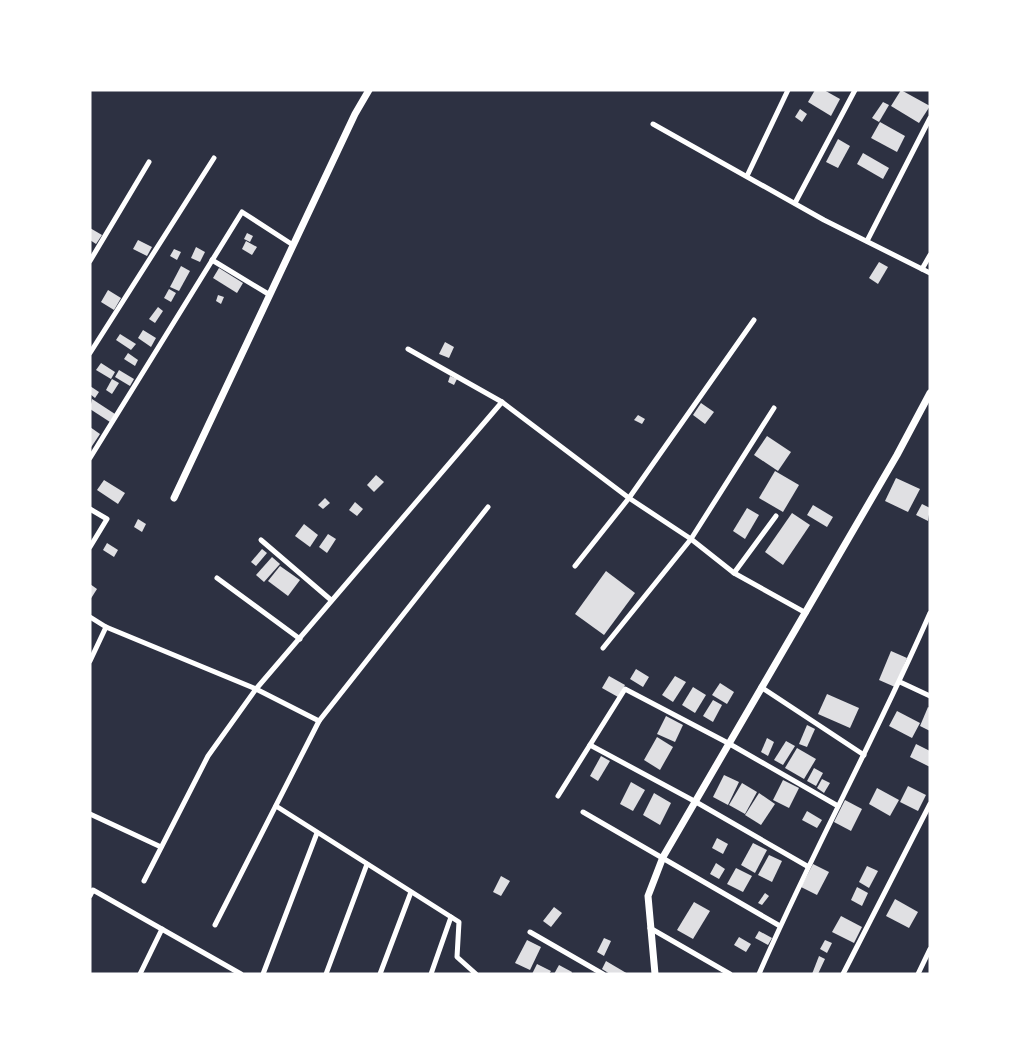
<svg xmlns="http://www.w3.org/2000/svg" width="1020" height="1064" viewBox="0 0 1020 1064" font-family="'Noto Sans',sans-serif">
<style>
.building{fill:#e0e0e3}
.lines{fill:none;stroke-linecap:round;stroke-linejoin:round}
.minor{stroke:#fff;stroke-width:5}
.tertiary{stroke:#fff;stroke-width:7}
</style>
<rect width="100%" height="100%" fill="#2d3142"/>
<g class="building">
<polygon points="815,90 824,90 840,99 831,116 808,102"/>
<polygon points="901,90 930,106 919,123 891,106"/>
<polygon points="883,102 889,105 879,122 872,118"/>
<polygon points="800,109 807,114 802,122 795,117"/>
<polygon points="880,122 905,136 897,152 871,138"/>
<polygon points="838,139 850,146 838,168 826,162"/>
<polygon points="863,153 889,168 883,179 857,164"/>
<polygon points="90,228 102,235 96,244 90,240"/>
<polygon points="247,233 253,236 250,242 244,239"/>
<polygon points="138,240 152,247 147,256 133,249"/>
<polygon points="246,241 257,247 252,255 242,249"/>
<polygon points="196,247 205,252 200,262 191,258"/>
<polygon points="174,249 181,252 177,260 170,256"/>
<polygon points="879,262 888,267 878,284 869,278"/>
<polygon points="181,266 190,271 179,291 170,287"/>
<polygon points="219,268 243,283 237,293 213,278"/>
<polygon points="169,289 176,293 171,302 164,298"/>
<polygon points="108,290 121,298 114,310 101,302"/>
<polygon points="218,295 224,297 221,304 216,301"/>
<polygon points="158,307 163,311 155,323 149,319"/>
<polygon points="143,330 156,338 151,347 138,338"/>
<polygon points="120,334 136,344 131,350 116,340"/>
<polygon points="445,342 454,347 449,358 439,354"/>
<polygon points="128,353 138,360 135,366 124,359"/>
<polygon points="101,363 115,372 111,379 96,370"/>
<polygon points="119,370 134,379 130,386 115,377"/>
<polygon points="450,376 457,379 454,385 448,382"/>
<polygon points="112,379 119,383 112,394 106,390"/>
<polygon points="90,386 99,392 95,398 90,394"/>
<polygon points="92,399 115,414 110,422 90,409"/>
<polygon points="701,403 714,412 705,424 693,415"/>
<polygon points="638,415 645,419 642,424 634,420"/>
<polygon points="90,427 100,434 90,449"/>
<polygon points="767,436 791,452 778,471 754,455"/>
<polygon points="775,471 799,485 783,512 759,498"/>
<polygon points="376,475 384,482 374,492 367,485"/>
<polygon points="896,478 920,489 908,512 885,501"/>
<polygon points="104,480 125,493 118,504 97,490"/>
<polygon points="325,498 330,503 323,509 318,505"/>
<polygon points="355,502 363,509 357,516 349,510"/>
<polygon points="922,504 930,508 928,521 916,515"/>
<polygon points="813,505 833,517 827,527 807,515"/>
<polygon points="747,508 759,515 745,539 733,531"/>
<polygon points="792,513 810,525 783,565 765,552"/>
<polygon points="138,519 146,524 142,532 134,527"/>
<polygon points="304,524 318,535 310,547 295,536"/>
<polygon points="328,534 336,539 327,553 319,547"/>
<polygon points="107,543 118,550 114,557 103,550"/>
<polygon points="262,549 267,553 256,566 251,562"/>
<polygon points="272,557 280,564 264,582 256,575"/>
<polygon points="280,566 300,580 288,596 268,581"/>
<polygon points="606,571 635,593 604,635 575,614"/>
<polygon points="90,584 97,589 90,600"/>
<polygon points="891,651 907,658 895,687 879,680"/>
<polygon points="636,669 649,677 643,687 630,679"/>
<polygon points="609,676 625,685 618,697 602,688"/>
<polygon points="675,676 686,682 673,702 662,695"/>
<polygon points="720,683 734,692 727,704 712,695"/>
<polygon points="693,687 706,695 695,713 682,705"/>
<polygon points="827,694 859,708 850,728 818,714"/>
<polygon points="713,700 722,705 713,722 703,716"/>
<polygon points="928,707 930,708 930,731 920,726"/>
<polygon points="897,711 920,723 912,738 889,726"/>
<polygon points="666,716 683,725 675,742 657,734"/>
<polygon points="807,725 815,729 807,747 799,744"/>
<polygon points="657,737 673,747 660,770 644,760"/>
<polygon points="767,738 774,742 768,756 761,752"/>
<polygon points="786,741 795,746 783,765 774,760"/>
<polygon points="916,744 930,751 930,767 910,757"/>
<polygon points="797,748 816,759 804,779 785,768"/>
<polygon points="601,756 610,761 598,781 590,776"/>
<polygon points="814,768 823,773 816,786 807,781"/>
<polygon points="724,775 739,782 728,805 713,797"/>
<polygon points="822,779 830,783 824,793 817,788"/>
<polygon points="783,780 799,788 789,808 773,800"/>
<polygon points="631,782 645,790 633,811 620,804"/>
<polygon points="742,783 757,792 745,814 729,805"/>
<polygon points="908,786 926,795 918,811 900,802"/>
<polygon points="877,788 899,800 890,816 869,804"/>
<polygon points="654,793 671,803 660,825 643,815"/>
<polygon points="759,793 775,804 761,825 745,815"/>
<polygon points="845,800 862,809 851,831 834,822"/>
<polygon points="807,811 822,820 817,828 802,820"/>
<polygon points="717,838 728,844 723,854 712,848"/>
<polygon points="753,843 767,850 755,873 741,865"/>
<polygon points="769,855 782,861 772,882 758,875"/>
<polygon points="716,863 725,869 719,879 710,874"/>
<polygon points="813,864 829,872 817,895 801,887"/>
<polygon points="867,866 878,871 869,888 859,882"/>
<polygon points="736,868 752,876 743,892 727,884"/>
<polygon points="501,876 510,881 501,896 493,892"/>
<polygon points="857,887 868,893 862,906 851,900"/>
<polygon points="765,893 769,896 762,905 758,903"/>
<polygon points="895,899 918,912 909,928 886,916"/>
<polygon points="694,902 710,911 693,939 677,930"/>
<polygon points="554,907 562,913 551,927 543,921"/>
<polygon points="841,916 862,927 854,943 832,932"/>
<polygon points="759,931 772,938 768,945 755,938"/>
<polygon points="739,937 751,944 746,952 734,945"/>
<polygon points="604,938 611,941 604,956 597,952"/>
<polygon points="527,940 541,947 530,970 515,963"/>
<polygon points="825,940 832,943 827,953 820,949"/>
<polygon points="819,956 825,959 818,974 812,974"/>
<polygon points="606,961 628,974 610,974 602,969"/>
<polygon points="537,964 551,971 549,974 532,974"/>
<polygon points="559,965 572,972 571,974 554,974"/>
</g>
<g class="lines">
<g class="minor">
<polyline points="653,124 824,220 930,273"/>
<polyline points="747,176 788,90"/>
<polyline points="795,203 855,90"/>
<polyline points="867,241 930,118"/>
<polyline points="212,260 270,295"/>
<polyline points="90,261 149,162"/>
<polyline points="922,269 930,255"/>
<polyline points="408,349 502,402 629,498 691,539 734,573 806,613"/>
<polyline points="90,353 214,158"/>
<polyline points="90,458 242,212 293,245"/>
<polyline points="90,509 107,519 90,547"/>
<polyline points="261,540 331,600"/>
<polyline points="575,566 629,498 754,320"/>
<polyline points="734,573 776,516"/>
<polyline points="217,578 300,639"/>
<polyline points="90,617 106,627 256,689 319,721"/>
<polyline points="603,648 691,539 774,408"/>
<polyline points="90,661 106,627"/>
<polyline points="900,682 930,696"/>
<polyline points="761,687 864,755"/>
<polyline points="590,745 696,802 807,866"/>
<polyline points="558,796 625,689 728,743 838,806"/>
<polyline points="276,806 459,922 457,957 476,974"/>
<polyline points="583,812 780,926"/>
<polyline points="90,814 161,847"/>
<polyline points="144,881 208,756 256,689 502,402"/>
<polyline points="90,896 93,890 241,974"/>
<polyline points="215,925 319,721 488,507"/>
<polyline points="650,928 730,974"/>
<polyline points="530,932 603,974"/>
<polyline points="140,974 162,929"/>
<polyline points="263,974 317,833"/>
<polyline points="326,974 367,864"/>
<polyline points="380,974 411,892"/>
<polyline points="431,974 451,917"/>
<path d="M759,974C812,852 877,735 930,613"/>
<polyline points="843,974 930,804"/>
<polyline points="918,974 930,949"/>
</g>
<g class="tertiary">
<polyline points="174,498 355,114 369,90"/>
<polyline points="655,974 648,896 663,857 897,455 930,393"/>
</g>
</g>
<rect width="1020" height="1064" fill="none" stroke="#ffffff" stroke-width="183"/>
</svg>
